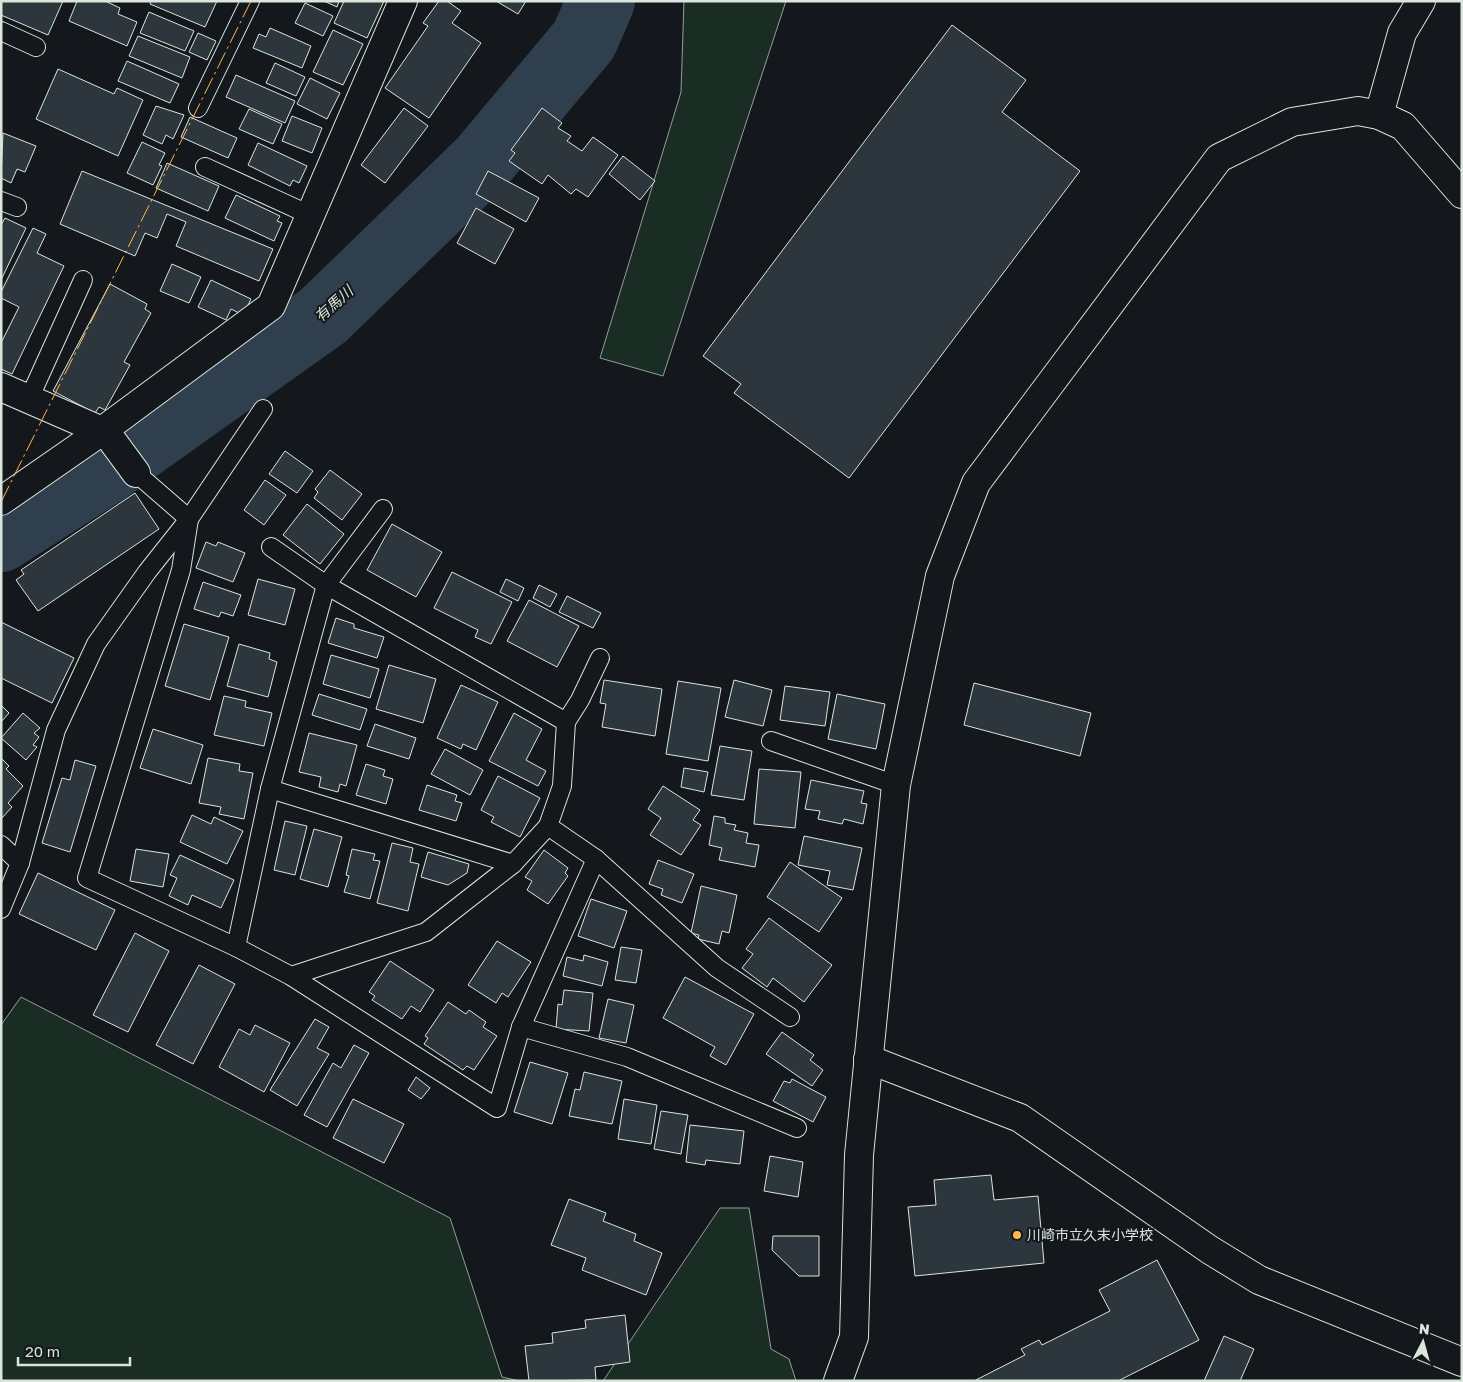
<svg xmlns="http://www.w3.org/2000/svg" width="1463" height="1382" viewBox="0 0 1463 1382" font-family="'Golos Text','Noto Sans JP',sans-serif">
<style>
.green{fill:#1a2d24;stroke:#939e99}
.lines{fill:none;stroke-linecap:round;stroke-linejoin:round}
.river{stroke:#2f3f4d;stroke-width:68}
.building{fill:#2c363c;stroke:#d8e6dc}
.lane-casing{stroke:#d8e6dc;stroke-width:20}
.street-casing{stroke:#d8e6dc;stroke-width:30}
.lane{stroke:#14181c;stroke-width:18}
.street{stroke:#14181c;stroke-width:28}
.power{stroke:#ffb74d;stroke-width:1;stroke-dasharray:18 4 2.5 4;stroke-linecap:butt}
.poi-dot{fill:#ffb74d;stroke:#14181c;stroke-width:2}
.labels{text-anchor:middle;stroke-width:4;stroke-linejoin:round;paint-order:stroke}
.poi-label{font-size:14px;fill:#d8e6dc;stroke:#14181c;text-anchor:start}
.water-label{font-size:15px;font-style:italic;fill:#d8e6dc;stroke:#14181c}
</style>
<rect width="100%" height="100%" fill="#14181c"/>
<g class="green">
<polygon points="684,1 786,1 663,376 600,358 681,92"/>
<polygon points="21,997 450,1218 502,1377 520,1381 1,1381 1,1025"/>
<polygon points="720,1208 749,1208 771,1349 789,1359 796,1381 603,1381"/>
</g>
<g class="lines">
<polyline class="river" points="1,538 105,471 323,316 482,162 584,40 601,1"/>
</g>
<g class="building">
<polygon points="1,1 63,1 48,35 1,15"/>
<polygon points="77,1 105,1 120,8 118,14 137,22 127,46 69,21"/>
<polygon points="151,1 217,1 205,27 150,4"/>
<polygon points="324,1 339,1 337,7"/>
<polygon points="344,1 384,1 367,38 334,23"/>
<polygon points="439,1 447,1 461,11 452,23 481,43 429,118 385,88 428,26 423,23"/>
<polygon points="496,1 526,1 518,14"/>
<polygon points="305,3 333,16 323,36 295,23"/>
<polygon points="149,12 194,31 185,51 140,33"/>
<polygon points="952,25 1026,80 1002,112 1080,171 849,478 734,393 741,384 703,356"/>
<polygon points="270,28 311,46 302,68 253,48 259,34 266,37"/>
<polygon points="333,30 363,44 343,85 313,72"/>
<polygon points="198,33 216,41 207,60 189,52"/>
<polygon points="138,36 190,57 182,78 129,56"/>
<polygon points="127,61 179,84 170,103 118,81"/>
<polygon points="275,63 305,77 296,96 266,83"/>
<polygon points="58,69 114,94 117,88 143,100 118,156 36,119"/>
<polygon points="236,75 295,101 285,123 226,97"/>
<polygon points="310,78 340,93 327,119 297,104"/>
<polygon points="156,106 184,115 173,139 166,135 162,144 143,135"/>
<polygon points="404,108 428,126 385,183 361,165"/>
<polygon points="542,108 562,123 558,128 571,136 567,141 582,151 593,137 618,155 588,197 576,189 571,194 548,175 542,184 509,161 515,153 511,150"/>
<polygon points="249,109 282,124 273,144 239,129"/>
<polygon points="292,116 322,128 312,153 282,141"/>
<polygon points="190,117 237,138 228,158 181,137"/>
<polygon points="3,133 36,146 25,172 17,169 11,183 1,178"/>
<polygon points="142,142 165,153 159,165 162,166 153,185 127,173"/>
<polygon points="258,143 307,166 299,183 293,180 290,186 248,165"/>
<polygon points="623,156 655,181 640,200 609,174"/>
<polygon points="167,163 219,186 208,211 156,188"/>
<polygon points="82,171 273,249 259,281 176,246 186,222 167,214 157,238 145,233 135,256 60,224"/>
<polygon points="488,171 539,198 526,222 476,194"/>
<polygon points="236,195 280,216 277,221 282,223 274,241 225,218"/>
<polygon points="476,208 514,229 495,264 457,243"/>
<polygon points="5,218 26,228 1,280 1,225"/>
<polygon points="33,228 46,234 37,253 64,266 12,374 1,369 1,343 19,307 1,298 1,292"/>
<polygon points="172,264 201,277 189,303 160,291"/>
<polygon points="211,280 251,299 243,315 231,309 226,320 198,307"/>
<polygon points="110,284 147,304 145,309 151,313 124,362 130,365 105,410 99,407 95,413 53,391"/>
<polygon points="285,451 313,471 297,493 269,474"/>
<polygon points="330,470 362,494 342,520 314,498 318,492 315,489"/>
<polygon points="265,480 286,495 264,525 244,510"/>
<polygon points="135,493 159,529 38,611 16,580 24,574 21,570"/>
<polygon points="307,504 344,534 320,564 283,535"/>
<polygon points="392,524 442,552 416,597 367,570"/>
<polygon points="206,542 216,546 218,542 245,553 233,582 196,568"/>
<polygon points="452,572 512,602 491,644 475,637 478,630 434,608"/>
<polygon points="258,579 295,589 285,625 248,615"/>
<polygon points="506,579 524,588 518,601 500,592"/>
<polygon points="203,582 241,595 233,616 221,612 219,617 194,609"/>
<polygon points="539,585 557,594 550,607 533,598"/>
<polygon points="567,596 601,613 593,628 559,612"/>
<polygon points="529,600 579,626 557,667 507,641"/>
<polygon points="336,618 354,624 354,628 384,637 377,658 328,643"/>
<polygon points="1,622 74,658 52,703 1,678"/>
<polygon points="184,624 229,637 210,700 165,686"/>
<polygon points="239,644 270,653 269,659 277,662 268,697 227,686"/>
<polygon points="331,655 379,669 370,698 323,684"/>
<polygon points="389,665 436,679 423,723 376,709"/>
<polygon points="604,680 662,689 655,736 602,727 606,704 600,703"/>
<polygon points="734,680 772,690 763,726 725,717"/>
<polygon points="678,681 721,688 708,761 666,754"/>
<polygon points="974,683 1091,713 1080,756 964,725"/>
<polygon points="461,685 498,702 476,750 463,744 461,749 437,738"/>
<polygon points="785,686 830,692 825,726 780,720"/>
<polygon points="319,694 367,709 360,730 312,715"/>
<polygon points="837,694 885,704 876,749 828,739"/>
<polygon points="224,696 246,701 245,707 272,713 264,746 214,735"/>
<polygon points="1,705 9,713 1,722"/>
<polygon points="23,713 40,728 34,733 39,737 33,745 37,747 26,760 1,738"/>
<polygon points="514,713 542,729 526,760 546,771 538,786 489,761"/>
<polygon points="375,724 416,738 409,759 367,746"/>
<polygon points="153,729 203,745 191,784 140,768"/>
<polygon points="309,733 357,745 346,786 340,784 338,792 319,787 321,777 299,772"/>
<polygon points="720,746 752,751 744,800 711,795"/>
<polygon points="445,749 483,770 470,795 431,774"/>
<polygon points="1,758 9,766 6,769 23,786 8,803 12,807 1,819"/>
<polygon points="208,758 240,764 239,771 253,773 244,819 219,814 221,807 199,803"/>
<polygon points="75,760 96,766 70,852 42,843 62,778 70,780"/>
<polygon points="366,764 385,770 383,776 393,779 386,804 356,795"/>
<polygon points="684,768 708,772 704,792 681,787"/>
<polygon points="759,769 801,772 795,828 754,824"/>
<polygon points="498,776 540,798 520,837 491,822 494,817 481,810"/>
<polygon points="811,780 864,791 861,803 867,804 863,824 844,819 842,824 818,819 820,811 805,809"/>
<polygon points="427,785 457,795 455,801 462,803 456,821 419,810"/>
<polygon points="663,786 700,810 693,820 701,825 681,855 650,835 661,818 648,809"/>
<polygon points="192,815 211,824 214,817 243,831 227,864 180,842"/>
<polygon points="714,816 725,818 725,823 736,825 734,830 748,833 746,843 759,845 755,867 719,860 722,848 709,845"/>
<polygon points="285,821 307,826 295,875 274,870"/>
<polygon points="314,829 342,837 328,887 300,879"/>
<polygon points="804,836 862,848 853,890 827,885 830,871 798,865"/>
<polygon points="392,843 413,848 410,862 419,864 408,911 377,903"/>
<polygon points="136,849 169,854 163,887 130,881"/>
<polygon points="352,849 375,854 373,860 380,861 370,899 344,892 349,876 346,875"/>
<polygon points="544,850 568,868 565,873 568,876 548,904 527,890 532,881 525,877"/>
<polygon points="428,852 469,864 467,873 448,885 421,877"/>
<polygon points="180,855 234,880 221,908 192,895 188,905 169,896 177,878 170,875"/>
<polygon points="658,860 694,874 682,903 661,895 663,889 649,884"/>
<polygon points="790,862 842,898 819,932 767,897"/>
<polygon points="38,873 115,910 96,950 19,914"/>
<polygon points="701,886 737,895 729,933 722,931 719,944 698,939 699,935 691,933"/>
<polygon points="591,899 627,911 614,948 578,936"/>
<polygon points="769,918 832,965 804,1002 773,978 767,987 742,968 753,954 746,949"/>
<polygon points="135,933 169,951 128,1032 93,1015"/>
<polygon points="497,941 531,962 508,997 502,993 496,1003 468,985"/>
<polygon points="621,947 642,950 636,983 615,980"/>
<polygon points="584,955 608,962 602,986 563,976 567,957 583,961"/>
<polygon points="390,961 434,990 420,1012 411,1006 402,1019 372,1000 375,996 369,992"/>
<polygon points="199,965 235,984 193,1064 156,1045"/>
<polygon points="685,977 754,1014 726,1065 710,1056 715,1047 663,1018"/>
<polygon points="564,990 593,993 589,1031 556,1029 558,1004 562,1005"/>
<polygon points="608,999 634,1005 626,1043 599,1038"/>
<polygon points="448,1002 466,1014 469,1010 486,1022 483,1027 497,1036 474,1070 467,1066 463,1070 424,1044 428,1038 425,1036"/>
<polygon points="315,1019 329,1027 317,1048 329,1054 297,1106 270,1090"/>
<polygon points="255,1025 290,1043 264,1092 219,1067 239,1029 250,1035"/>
<polygon points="782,1032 814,1055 810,1060 823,1070 812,1086 766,1054"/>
<polygon points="354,1045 369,1053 327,1127 304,1115 333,1063 341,1068"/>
<polygon points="530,1062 568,1073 552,1124 514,1112"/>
<polygon points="584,1072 622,1081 612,1124 569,1116 575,1089 580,1090"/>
<polygon points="416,1077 430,1088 421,1099 408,1090"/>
<polygon points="792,1079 826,1097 813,1122 773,1101 784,1081 790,1083"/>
<polygon points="353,1099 404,1124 384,1163 333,1138"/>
<polygon points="624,1099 657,1105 651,1144 618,1139"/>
<polygon points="661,1111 688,1115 681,1154 654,1149"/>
<polygon points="690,1125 744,1131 740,1164 706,1160 705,1165 686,1162"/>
<polygon points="770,1156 803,1162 798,1197 764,1191"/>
<polygon points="991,1175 994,1200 1038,1196 1044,1263 915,1276 908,1207 936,1205 934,1180"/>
<polygon points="569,1199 606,1213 603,1221 636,1234 634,1241 662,1253 646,1295 582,1270 586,1258 551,1245"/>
<polygon points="773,1236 819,1236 819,1276 799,1276 772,1250"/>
<polygon points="1157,1260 1199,1340 1118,1381 974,1381 1025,1355 1021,1349 1039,1340 1042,1345 1110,1311 1099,1290"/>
<polygon points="625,1315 630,1362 595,1367 596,1380 529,1381 525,1346 553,1343 552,1333 586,1328 585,1320"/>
<polygon points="1224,1336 1254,1349 1240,1381 1204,1381"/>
</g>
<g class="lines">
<g class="lane-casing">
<g id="lane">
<polyline points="1,31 36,47"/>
<polyline points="198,108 250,1"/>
<polyline points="205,167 310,215"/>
<polyline points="1,201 17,207"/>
<polyline points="29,399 83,280"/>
<polyline points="136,473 189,519"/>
<polyline points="189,519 181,570 87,878 236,947 291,976 497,1108 521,1027 596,859"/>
<polyline points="271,547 326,585 566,722 562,786 548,826 596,859 717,968 790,1017"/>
<polyline points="566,722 580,700 600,658"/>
<polyline points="771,741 896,785"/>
<polyline points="270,789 513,864"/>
<polyline points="1,845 20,863"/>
<polyline points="1,909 20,863 56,730 96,644 147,572 189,519 263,409"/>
<polyline points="236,947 270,789 326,585 383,509"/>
<polyline points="291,976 426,932 513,864 548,826"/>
<polyline points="521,1027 627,1057 797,1128"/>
</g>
</g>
<g class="street-casing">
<g id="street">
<polyline points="1379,115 1402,33 1421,1"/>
<polyline points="1,387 102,431 111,439 136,473"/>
<polyline points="1,501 102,431 271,306 403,1"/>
<polyline points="868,1059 1020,1118 1210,1250 1259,1280 1462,1362"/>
<polyline points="838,1381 854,1337 859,1155 896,785 940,576 976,483 1219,158 1292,122 1358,111 1379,115 1403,126 1462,194"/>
</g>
</g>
<use href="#lane" class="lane"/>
<use href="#street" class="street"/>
<polyline class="power" points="1,502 251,1"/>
</g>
<circle class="poi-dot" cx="1017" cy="1235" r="5"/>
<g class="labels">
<g class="poi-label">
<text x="1027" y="1240">川崎市立久末小学校</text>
</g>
<g class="water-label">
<text transform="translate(334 304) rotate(-42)" y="5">有馬川</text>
</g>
</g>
<rect width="1463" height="1382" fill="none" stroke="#d8e6dc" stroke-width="5"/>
<g transform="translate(1423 1342) rotate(6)" stroke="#14181c" stroke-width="4" paint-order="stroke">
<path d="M0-4L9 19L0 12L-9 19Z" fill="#d8e6dc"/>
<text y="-8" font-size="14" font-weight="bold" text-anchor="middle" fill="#d8e6dc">N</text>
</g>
<path d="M18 1357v8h112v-8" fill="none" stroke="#d8e6dc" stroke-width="2.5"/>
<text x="25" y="1357" font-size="15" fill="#d8e6dc" stroke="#14181c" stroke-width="4" paint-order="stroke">20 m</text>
</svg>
